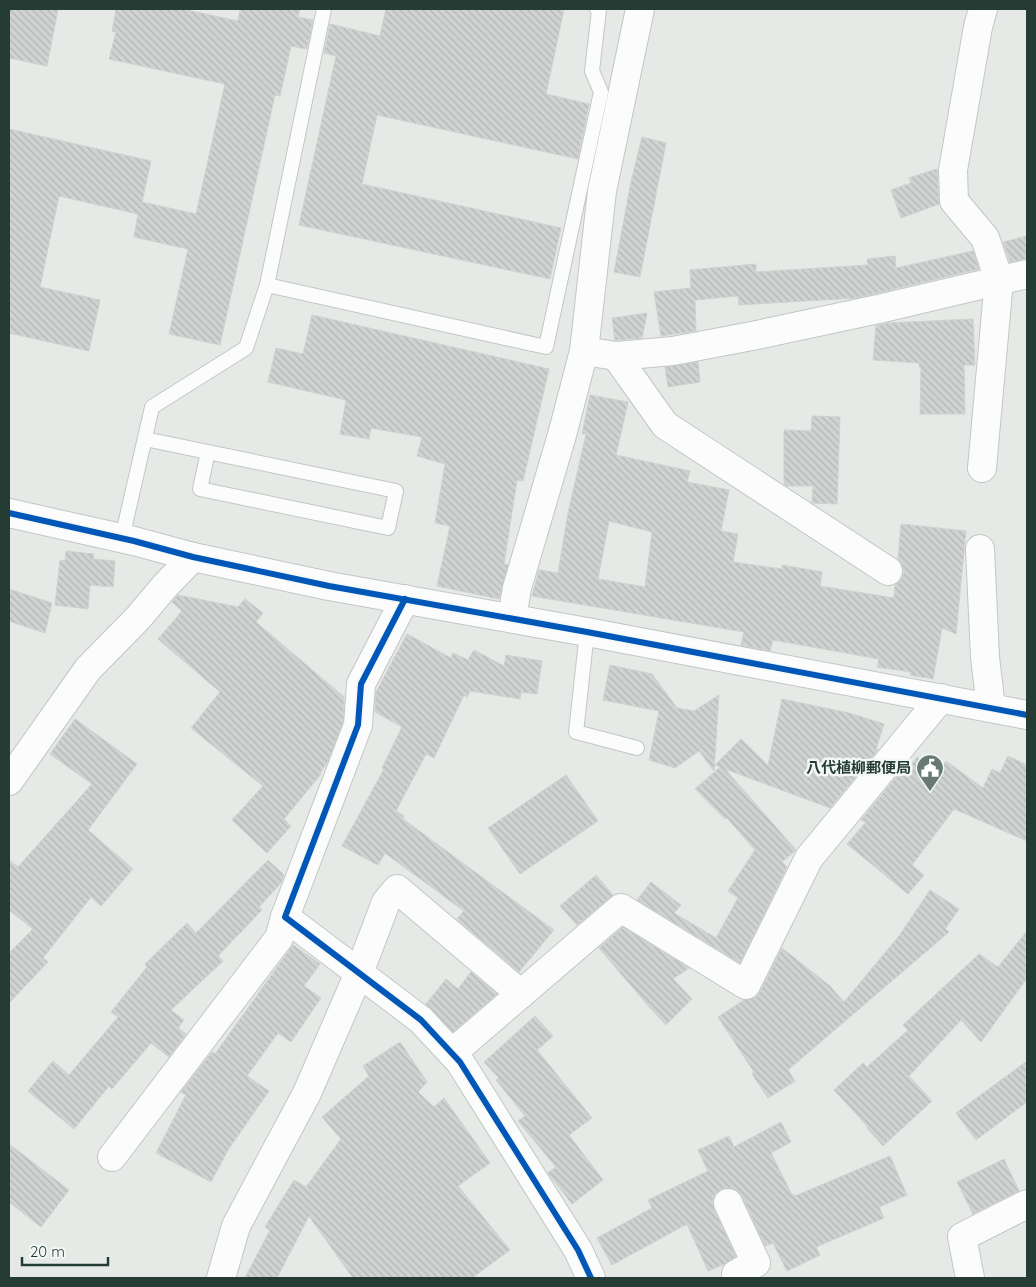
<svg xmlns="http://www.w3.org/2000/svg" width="1036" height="1287" viewBox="0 0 1036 1287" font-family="Quicksand,'Noto Sans JP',sans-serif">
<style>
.building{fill:url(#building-back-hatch);stroke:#ced3d0;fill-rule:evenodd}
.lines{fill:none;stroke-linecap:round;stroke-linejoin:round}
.service-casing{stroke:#c2c7c4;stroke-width:16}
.minor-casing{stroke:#c2c7c4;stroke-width:30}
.tertiary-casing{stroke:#c2c7c4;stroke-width:30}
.service{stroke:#fbfcfb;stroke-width:14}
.minor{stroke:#fbfcfb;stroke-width:28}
.tertiary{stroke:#fbfcfb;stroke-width:28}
.cycleway-casing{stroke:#f3f8f6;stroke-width:9}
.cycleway{stroke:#0057b8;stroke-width:6}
.labels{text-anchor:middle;stroke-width:5;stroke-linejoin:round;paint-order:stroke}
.poi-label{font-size:15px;font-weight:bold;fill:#243c34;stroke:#f3f8f6;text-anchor:end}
</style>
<defs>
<pattern id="building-back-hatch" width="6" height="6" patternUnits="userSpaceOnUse" patternTransform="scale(1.25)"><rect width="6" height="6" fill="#cfd3d1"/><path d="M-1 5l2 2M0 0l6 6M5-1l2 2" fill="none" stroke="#b2b6b4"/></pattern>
</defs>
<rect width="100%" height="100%" fill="#e5eae7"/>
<g class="building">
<polygon points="9,9 58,9 47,66 9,58"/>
<polygon points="116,9 182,9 238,21 240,9 300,9 298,17 313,20 307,49 291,46 280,96 275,95 220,345 169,334 188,249 134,237 138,214 59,196 40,287 100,300 89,351 9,333 9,129 151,161 142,202 196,214 225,84 109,59 116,32 112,31"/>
<polygon points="386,9 564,9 546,94 589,104 578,159 377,115 362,184 561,228 550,279 299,225 336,56 324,53 330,24 380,36"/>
<polygon points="642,137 666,143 640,277 614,272 631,182"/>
<polygon points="937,169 939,204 901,218 891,190 911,183 909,178"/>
<polygon points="1027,236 1027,259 1010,262 1003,242"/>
<polygon points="973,251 979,269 856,298 739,305 738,296 695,300 696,331 661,336 654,292 691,288 690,270 756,264 756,272 868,265 867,259 895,256 896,268"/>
<polygon points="647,313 642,338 615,340 612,318"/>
<polygon points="312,315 549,369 523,481 517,480 504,564 508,565 499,599 437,586 450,526 435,523 445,464 417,456 422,437 371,428 369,439 340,434 346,400 268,382 276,348 303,354"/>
<polygon points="973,319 975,365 964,365 965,414 920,414 921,367 919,367 919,363 873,360 876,326 888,323"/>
<polygon points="698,362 700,382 668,387 665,367"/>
<path d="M590,395L628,402L616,455L690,471L687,482L729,490L721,531L738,534L733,562L782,569V565L822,572L820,586L894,598L895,585L901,580L904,572L902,564L898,559L901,524L966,531L956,634L942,628L933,679L910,675L911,672L877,667L879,659L773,640L770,651L741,645L744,632L532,596L539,570L558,573L568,513L586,434H582ZM609,521L652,532L645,587L598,579Z"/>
<polygon points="812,416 840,417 837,504 812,503 813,486 786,486 784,484 784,430 811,431"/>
<polygon points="66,551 94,554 93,559 115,561 113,587 90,585 88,609 55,605 60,560 65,561"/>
<polygon points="9,589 52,603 45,633 9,621"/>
<polygon points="178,595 238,607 245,599 263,613 256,622 344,697 343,722 328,761 320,773 321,774 284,819 291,826 267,853 232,820 263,786 191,728 220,692 158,639 182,611 172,602"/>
<polygon points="407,634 451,658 453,653 468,660 474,650 504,666 506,655 542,661 537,694 521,692 520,699 470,691 467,697 464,695 434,758 426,754 396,811 404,816 403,819 554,930 519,972 457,919 464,911 385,853 378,865 342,846 384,769 382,768 402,727 375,712 376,692"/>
<polygon points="610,665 652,674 677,708 694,711 719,695 714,771 699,751 675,768 649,760 659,711 603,700"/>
<polygon points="782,699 849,713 884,724 876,749 878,750 830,808 725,769 796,850 782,862 787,867 740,963 637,900 651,882 681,905 674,913 716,938 738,898 728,891 755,850 727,818 725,819 695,789 720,767 715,765 741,739 768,765"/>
<polygon points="75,719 137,764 88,830 133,869 101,906 91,897 43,958 48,962 9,1003 9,953 33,929 9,910 9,860 18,867 92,784 50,754"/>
<polygon points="1008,756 1027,765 1027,841 954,809 912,865 924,875 908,894 847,844 866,822 861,820 903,769 906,772 917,757 938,772 946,761 983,788 992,769 1000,773"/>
<polygon points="566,775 598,821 520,874 488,828"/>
<polygon points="268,860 284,875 281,883 259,907 262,910 218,956 223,961 171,1010 184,1020 178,1028 186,1034 169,1057 151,1043 112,1089 109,1086 74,1129 28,1091 53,1061 69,1075 118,1017 111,1012 147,967 145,964 187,923 196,933"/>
<polygon points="596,875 613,895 577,925 560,906"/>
<polygon points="930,890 959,909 945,929 949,932 788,1070 795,1081 768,1098 752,1074 754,1072 718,1017 744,1000 755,998 760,992 782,948 830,986 844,1002 899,936"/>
<polygon points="623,927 689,968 673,979 692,999 666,1025 650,1008 599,948"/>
<polygon points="1027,931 1027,978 981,1042 961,1020 909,1076 932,1101 883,1146 867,1128 868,1127 834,1090 863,1063 867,1067 908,1030 903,1025 979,954 998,967"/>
<polygon points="293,945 320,964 304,986 321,998 291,1042 278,1033 247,1076 269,1091 228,1150 211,1182 156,1153 186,1095 181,1092 212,1052 215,1054"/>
<polygon points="471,972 497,994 453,1032 426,1004 446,979 458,989"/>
<polygon points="535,1016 553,1036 537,1050 592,1118 569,1135 603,1180 572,1204 548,1173 556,1167 518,1121 525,1116 496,1080 499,1078 484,1062"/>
<polygon points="400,1042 427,1082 418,1092 434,1107 444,1098 490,1163 458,1186 510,1250 472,1278 353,1278 309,1216 277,1278 245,1278 270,1230 265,1227 294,1180 306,1187 341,1139 322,1117 369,1076 363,1066"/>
<polygon points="1027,1061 1027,1102 976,1140 956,1113"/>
<polygon points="781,1122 791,1142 771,1153 792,1195 794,1194 795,1196 890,1156 907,1195 879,1207 884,1218 816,1247 820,1255 787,1271 773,1243 765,1246 742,1196 737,1191 730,1188 722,1189 715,1194 712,1202 714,1209 736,1256 725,1264 708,1271 687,1224 612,1265 597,1238 652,1208 648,1200 708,1171 698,1150 729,1136 734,1147"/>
<polygon points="9,1144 69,1190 41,1227 9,1202"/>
<polygon points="1004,1159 1019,1191 973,1214 957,1182"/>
</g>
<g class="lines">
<g class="service-casing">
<g id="service">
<polyline points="267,285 324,9"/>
<polyline points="145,439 396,491 388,528 200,489 208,452"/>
<polyline points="122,538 152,407 246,348 267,285 546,347 601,92 592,71 599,10 597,9"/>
<polyline points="587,632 576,732 637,748"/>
</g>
</g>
<g class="minor-casing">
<g id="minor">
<polyline points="584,351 616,356 673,351 757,335 883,308 1027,274"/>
<polyline points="616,356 665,425 888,571"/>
<polyline points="982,468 999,280 985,238 954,201 953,170 978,27 983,9"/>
<polyline points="980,549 985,657 991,708"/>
<polyline points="405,599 361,684 358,725 285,917 421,1020 460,1062 578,1250 591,1278"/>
<polyline points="512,618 517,588 562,435 584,351 602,191 640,9"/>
<polyline points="9,781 88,669 138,618 165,586 193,557"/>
<polyline points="452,1053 621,908 746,985 809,858 941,698"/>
<polyline points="112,1157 279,938 285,917"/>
<polyline points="728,1203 756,1263 736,1274"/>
<polyline points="221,1278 236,1226 307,1093 359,973 386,902 397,889 521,994"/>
<polyline points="970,1278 962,1237 1027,1204"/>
</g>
</g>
<g class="tertiary-casing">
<polyline id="tertiary" points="9,513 134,541 193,557 329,586 587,632 1027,715"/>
</g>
<use href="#service" class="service"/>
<use href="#minor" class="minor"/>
<use href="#tertiary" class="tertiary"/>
<g class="cycleway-casing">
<g id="cycleway">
<polyline points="9,513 134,541 193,557 329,586 587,632 1027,715"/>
<polyline points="405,599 361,684 358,725 285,917 421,1020 460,1062 578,1250 591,1278"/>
</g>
</g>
<use href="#cycleway" class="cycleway"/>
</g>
<defs>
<g id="civic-pin" transform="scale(1.4375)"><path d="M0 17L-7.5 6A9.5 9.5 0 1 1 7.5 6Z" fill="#687973" stroke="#f3f8f6"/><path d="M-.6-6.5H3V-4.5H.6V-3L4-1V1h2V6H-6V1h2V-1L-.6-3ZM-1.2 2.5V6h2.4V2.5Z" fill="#fff"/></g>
</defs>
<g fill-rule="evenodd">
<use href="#civic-pin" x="930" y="768"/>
</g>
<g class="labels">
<g class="poi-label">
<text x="911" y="773">八代植柳郵便局</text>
</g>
</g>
<rect width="1036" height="1287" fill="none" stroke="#243c34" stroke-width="20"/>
<path d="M22 1257v8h86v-8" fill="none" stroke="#243c34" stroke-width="2.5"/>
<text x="30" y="1257" font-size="15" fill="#243c34" stroke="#f3f8f6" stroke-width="4" paint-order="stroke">20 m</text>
</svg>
